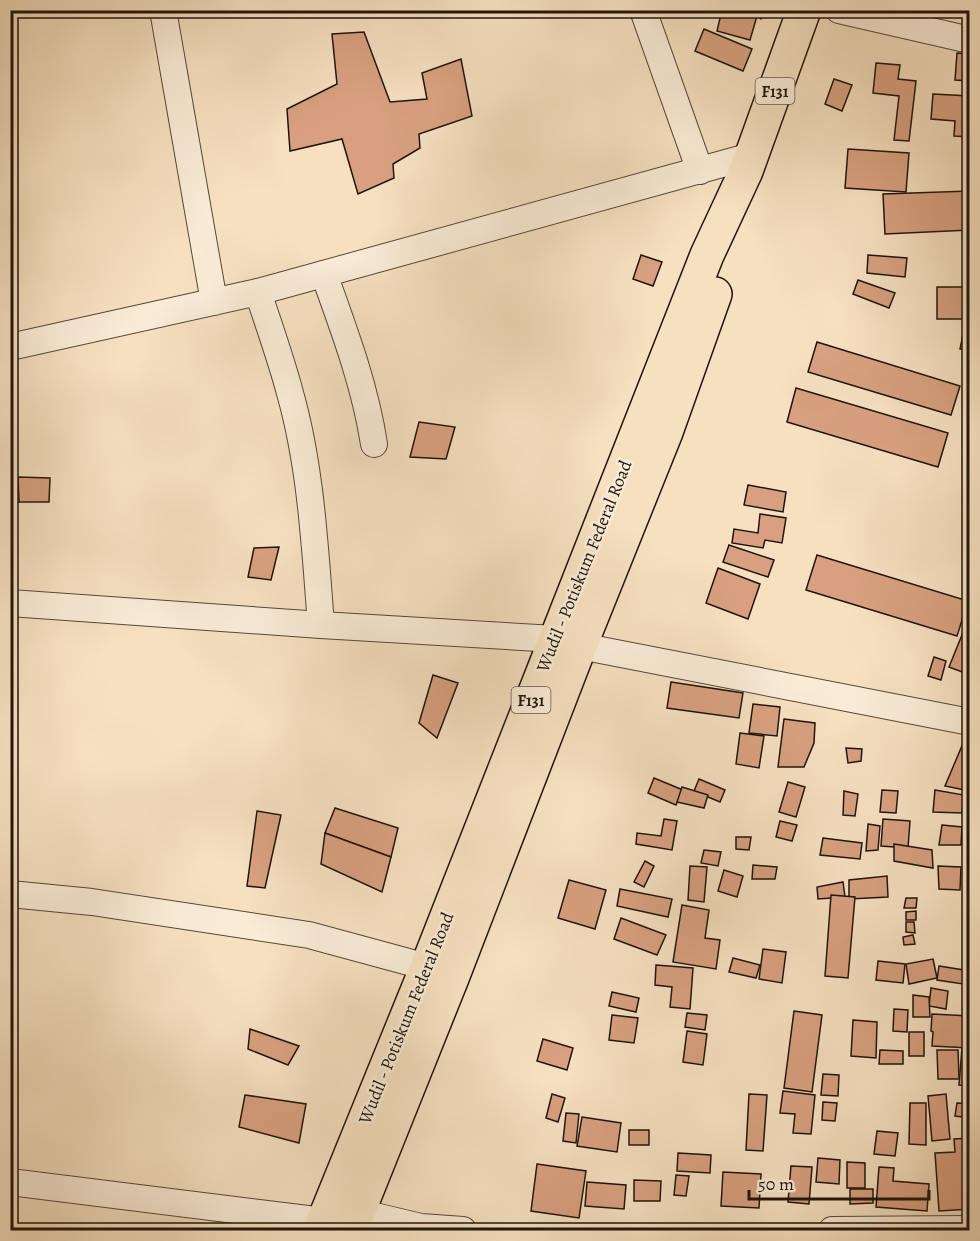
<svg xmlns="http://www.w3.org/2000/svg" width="980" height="1241" viewBox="0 0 980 1241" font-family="Alegreya,serif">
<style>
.building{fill:#d8a080;stroke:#1e150c;stroke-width:1.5}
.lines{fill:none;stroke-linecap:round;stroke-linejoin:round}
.street-casing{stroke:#544839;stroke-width:28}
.primary-casing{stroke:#1e150c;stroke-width:36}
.street{stroke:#f9ebd6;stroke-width:26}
.primary{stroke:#f6e0c0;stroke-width:33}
.labels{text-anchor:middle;stroke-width:5;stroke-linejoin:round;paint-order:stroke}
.shield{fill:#f9ebd6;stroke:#605549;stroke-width:1.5}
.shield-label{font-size:16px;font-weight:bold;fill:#1e150c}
.street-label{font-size:18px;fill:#1e150c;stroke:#f9ebd6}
</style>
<rect width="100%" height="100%" fill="#f6e0c0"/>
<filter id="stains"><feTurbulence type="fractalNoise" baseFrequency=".00333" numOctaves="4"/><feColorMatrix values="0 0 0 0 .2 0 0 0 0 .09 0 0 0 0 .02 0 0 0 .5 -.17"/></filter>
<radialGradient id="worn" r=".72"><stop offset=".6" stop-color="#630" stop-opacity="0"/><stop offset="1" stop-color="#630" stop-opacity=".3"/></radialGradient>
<g class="building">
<polygon points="722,10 738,10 757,16 750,40 717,31"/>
<polygon points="750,10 767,10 761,19"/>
<polygon points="897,10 924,10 923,25"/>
<polygon points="704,29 752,49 743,71 695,51"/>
<polygon points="364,32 390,102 427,99 422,73 461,59 472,116 419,134 420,148 393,164 394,178 358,194 342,139 290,151 287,109 337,84 332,34"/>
<polygon points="957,53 970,54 970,81 955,80"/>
<polygon points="876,63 900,65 898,79 916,81 909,141 894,140 899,96 873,93"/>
<polygon points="834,79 852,85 842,111 825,104"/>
<polygon points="933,94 970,96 970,137 954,136 955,121 931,119"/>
<polygon points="848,149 909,153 906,192 845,188"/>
<polygon points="970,191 970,230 885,234 883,194"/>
<polygon points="641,255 662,262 653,286 633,279"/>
<polygon points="868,255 907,258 905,277 867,273"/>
<polygon points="858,280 895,293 889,308 853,294"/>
<rect x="937" y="287" width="27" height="32"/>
<polygon points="965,325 970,326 970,351 960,349"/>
<polygon points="817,342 960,386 951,415 808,372"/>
<polygon points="970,387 970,408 964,406"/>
<polygon points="796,388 948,433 938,467 787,422"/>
<polygon points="419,422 455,427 446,459 410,457"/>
<polygon points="10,470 14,470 19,502 10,502"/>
<polygon points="18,477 50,478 49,502 19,502"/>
<polygon points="748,485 786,492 783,512 744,505"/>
<polygon points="760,514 786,518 782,543 765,540 763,548 732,543 734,529 758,533"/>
<polygon points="729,545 774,560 768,577 723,562"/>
<polygon points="279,547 271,580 248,577 254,548"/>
<polygon points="817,555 968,601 957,636 806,590"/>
<polygon points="718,568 760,584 748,619 706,603"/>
<polygon points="964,630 970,632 970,675 949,667"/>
<polygon points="934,657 946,661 941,680 928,676"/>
<polygon points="433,675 458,683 437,738 419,723"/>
<polygon points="671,682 743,693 739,718 667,708"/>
<polygon points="753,704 780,707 777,736 749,733"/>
<polygon points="784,719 815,723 814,743 804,767 778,767"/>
<polygon points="740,733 764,736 759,768 736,764"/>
<polygon points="964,741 970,743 970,791 945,786"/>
<polygon points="846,748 862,749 861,761 848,763"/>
<polygon points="654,778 683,790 676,805 648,793"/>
<polygon points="699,779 725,790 720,802 694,791"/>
<polygon points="788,782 805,787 796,817 779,812"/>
<polygon points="682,787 708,795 704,808 677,802"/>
<polygon points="882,790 898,791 896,813 880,812"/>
<polygon points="935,790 964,795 962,813 933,812"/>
<polygon points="844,791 858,794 855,816 843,815"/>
<polygon points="335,808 398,828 391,857 325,833"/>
<polygon points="257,811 281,815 265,888 247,886"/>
<polygon points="664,819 677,821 672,850 636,844 637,833 661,836"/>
<polygon points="883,819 910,821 908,848 881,846"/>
<polygon points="965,819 970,819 970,852 965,851"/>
<polygon points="780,821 797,825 792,841 776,837"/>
<polygon points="868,824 880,826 878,850 866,851"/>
<polygon points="942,825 962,827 961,845 939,845"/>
<polygon points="325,833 391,857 382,892 321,864"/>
<polygon points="736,837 751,837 749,850 736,849"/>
<polygon points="823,838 862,843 860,859 820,855"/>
<polygon points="894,844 932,850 933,868 894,861"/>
<polygon points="704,850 721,852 718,866 701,863"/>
<polygon points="645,861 654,866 644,887 634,882"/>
<polygon points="753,865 777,867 775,879 752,879"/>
<polygon points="690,866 707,867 704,902 688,900"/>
<polygon points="938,866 961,867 960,890 939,889"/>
<polygon points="724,870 743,876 737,897 718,891"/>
<polygon points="887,876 888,897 849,899 849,880"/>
<polygon points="569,880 606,890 595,929 558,918"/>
<polygon points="843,882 845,897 818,899 817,887"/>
<polygon points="620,889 672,899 668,917 617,906"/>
<polygon points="831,895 855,897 848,978 825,976"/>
<polygon points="906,898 917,898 916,908 904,908"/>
<polygon points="682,905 709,910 705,938 720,940 716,969 673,962"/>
<polygon points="916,911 916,920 906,920 906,912"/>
<polygon points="621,918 666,935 657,955 614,939"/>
<polygon points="906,922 914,922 915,933 906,932"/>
<polygon points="913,935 915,944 904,945 903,937"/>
<polygon points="763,949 786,952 782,983 759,979"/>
<polygon points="733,958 760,965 756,978 729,972"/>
<polygon points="933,959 937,978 909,984 906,964"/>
<polygon points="878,961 905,964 903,983 876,980"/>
<polygon points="656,965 693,968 690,1009 670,1007 672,987 655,985"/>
<polygon points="939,966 970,971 970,985 937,980"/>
<polygon points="931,988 948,991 946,1009 929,1006"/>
<polygon points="612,992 639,998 636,1012 609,1006"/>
<polygon points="913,995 929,997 930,1017 913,1017"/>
<polygon points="894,1009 908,1010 907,1032 893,1031"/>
<polygon points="794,1011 822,1015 812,1092 784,1088"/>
<polygon points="687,1013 707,1015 705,1030 685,1027"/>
<polygon points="932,1014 970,1016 970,1048 932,1046 933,1032 931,1031"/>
<polygon points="612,1015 638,1018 634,1043 609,1040"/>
<polygon points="853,1020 877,1022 876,1058 851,1056"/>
<polygon points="250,1029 299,1046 288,1065 248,1049"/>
<polygon points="687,1031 707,1034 703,1065 683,1062"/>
<rect x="909" y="1032" width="15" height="24"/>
<polygon points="543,1039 573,1048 567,1070 537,1061"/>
<polygon points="962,1048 970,1049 970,1086 959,1085"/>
<polygon points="880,1050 903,1051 903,1064 879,1064"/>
<polygon points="937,1050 958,1050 959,1079 938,1079"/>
<polygon points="823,1074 839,1075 838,1096 821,1095"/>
<polygon points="783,1091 815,1095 811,1134 793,1133 795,1114 780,1113"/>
<polygon points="552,1094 565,1098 558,1122 546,1118"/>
<polygon points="749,1094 767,1095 763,1151 746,1150"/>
<polygon points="946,1094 950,1139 932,1141 928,1096"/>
<polygon points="245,1095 306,1104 299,1143 239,1127"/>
<polygon points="823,1102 837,1103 835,1121 822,1120"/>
<polygon points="910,1103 926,1103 926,1145 909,1144"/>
<polygon points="957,1103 970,1104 970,1118 955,1116"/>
<polygon points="566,1113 579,1114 576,1143 563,1141"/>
<polygon points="582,1117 621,1123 617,1152 577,1146"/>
<rect x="629" y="1130" width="20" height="15"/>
<polygon points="877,1131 898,1133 895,1156 874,1154"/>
<polygon points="970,1138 970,1209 939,1211 935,1153 955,1152 954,1139"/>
<polygon points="678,1153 711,1155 710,1173 677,1171"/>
<polygon points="818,1158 840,1160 839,1184 816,1182"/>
<polygon points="847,1162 865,1163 865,1188 847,1188"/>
<polygon points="537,1164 586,1171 579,1218 531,1211"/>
<polygon points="791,1166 812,1167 809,1204 788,1202"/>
<polygon points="879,1167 894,1168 893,1181 929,1184 927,1211 876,1207"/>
<polygon points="723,1172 761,1174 759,1208 721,1206"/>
<polygon points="676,1175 689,1176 686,1196 674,1195"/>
<polygon points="634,1180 661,1181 660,1201 634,1201"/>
<polygon points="587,1182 626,1185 624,1209 585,1206"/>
<polygon points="850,1189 873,1189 873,1203 850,1204"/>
</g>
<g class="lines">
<g class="street-casing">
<g id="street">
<polyline points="163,10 214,302"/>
<polyline points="643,10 700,171"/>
<polyline points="839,10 970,40"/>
<path d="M324,274C344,330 365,385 374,444"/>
<path d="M258,292C269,326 281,359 290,393C311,467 315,548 321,625"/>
<polyline points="10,347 258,292 751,156"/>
<polyline points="10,603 321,625 555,639"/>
<polyline points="580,646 970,722"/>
<polyline points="10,894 92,902 309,935 427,967"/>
<polyline points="10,1182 324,1221"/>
<polyline points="358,1212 421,1227 463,1230"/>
<polyline points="832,1230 970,1229"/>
</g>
</g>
<g class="primary-casing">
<g id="primary">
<polyline points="320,1230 427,967 707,255 746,171 804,10"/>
<polyline points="351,1230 452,978 580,646 666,432 715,294"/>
</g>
</g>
<use href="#street" class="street"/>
<use href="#primary" class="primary"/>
</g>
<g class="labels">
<g class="shield">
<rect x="755.5" y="78" width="39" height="26" rx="4.5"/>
<rect x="511.5" y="687" width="39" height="26" rx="4.5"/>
</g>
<g class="shield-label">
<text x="775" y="97">F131</text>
<text x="531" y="706">F131</text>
</g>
<g class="street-label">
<text transform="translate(584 566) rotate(-68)" y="6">Wudil - Potiskum Federal Road</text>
<text transform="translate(406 1018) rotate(-68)" y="6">Wudil - Potiskum Federal Road</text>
</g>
</g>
<rect width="980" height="1241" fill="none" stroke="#f6e0c0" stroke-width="36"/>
<rect x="12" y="12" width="956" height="1217" fill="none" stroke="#1e150c" stroke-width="3"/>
<rect x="18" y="18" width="944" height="1205" fill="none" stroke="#1e150c" stroke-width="1.5"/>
<path d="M749 1190v9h180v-9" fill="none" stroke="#1e150c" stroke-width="3"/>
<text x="758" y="1190" font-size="18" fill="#1e150c" stroke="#f9ebd6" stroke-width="4.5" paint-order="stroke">50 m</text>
<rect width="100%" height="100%" filter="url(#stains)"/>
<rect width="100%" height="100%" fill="url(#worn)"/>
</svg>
